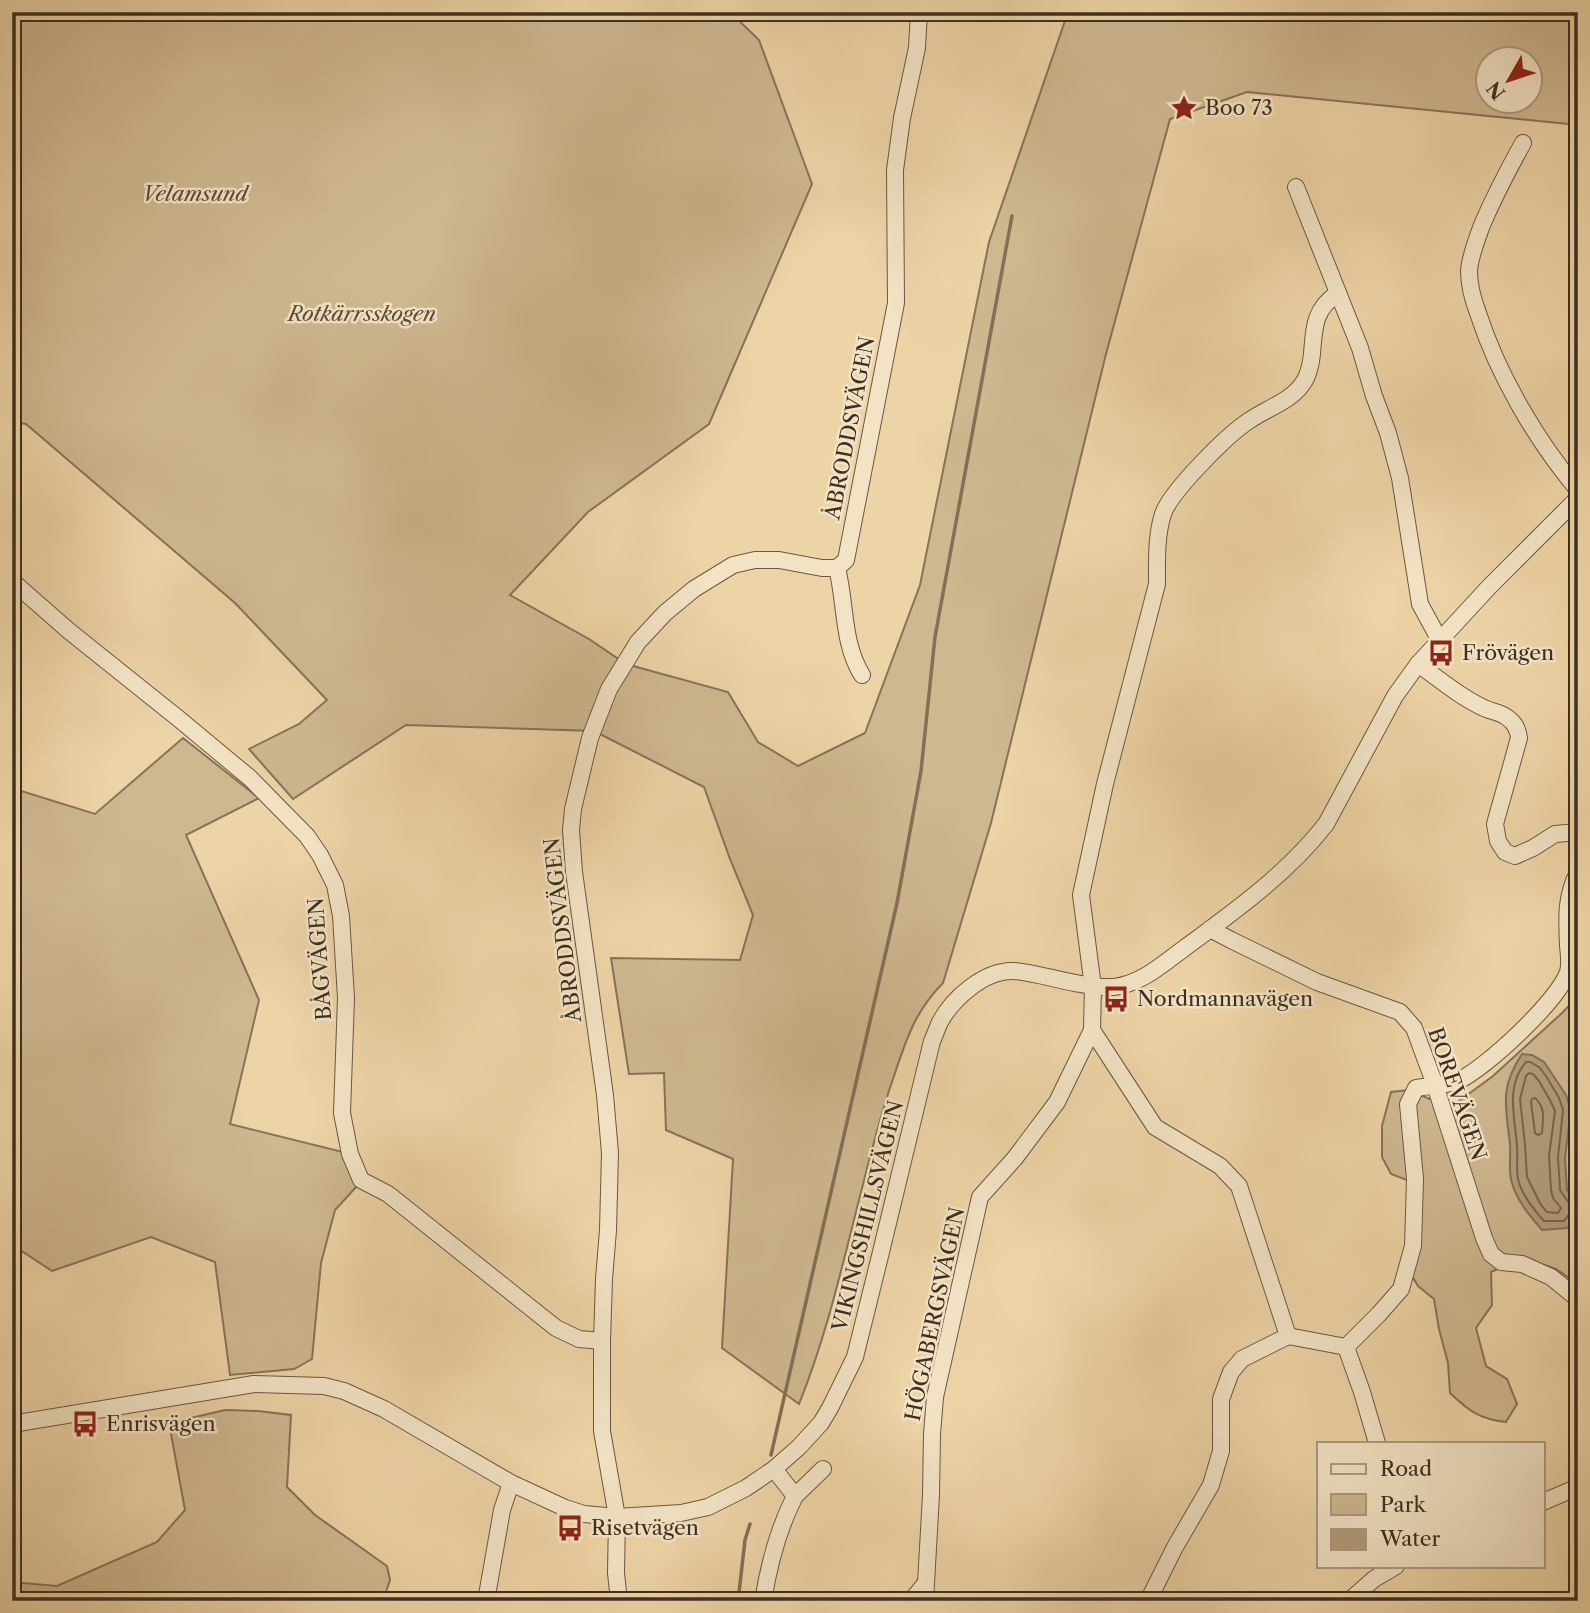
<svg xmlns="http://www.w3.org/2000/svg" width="1590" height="1613" viewBox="0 0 1590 1613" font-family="'Libre Caslon Text',serif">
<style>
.green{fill:#cfb890;stroke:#867459;stroke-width:2;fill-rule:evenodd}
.water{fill:#b29c79;stroke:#847056;stroke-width:2}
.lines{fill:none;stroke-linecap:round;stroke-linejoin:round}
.shore{stroke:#78664e;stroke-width:2}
.stream{stroke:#847056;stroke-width:3.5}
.minor-casing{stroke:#6a5843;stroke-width:18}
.minor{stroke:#f3e3c5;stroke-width:16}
.labels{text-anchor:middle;stroke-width:5;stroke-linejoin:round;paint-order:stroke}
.poi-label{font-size:21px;fill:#3e2f22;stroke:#f3e3c5;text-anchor:start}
.park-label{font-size:21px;font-style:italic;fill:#5b4a38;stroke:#f3e3c5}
.street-label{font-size:21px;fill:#3e2f22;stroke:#f3e3c5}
</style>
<rect width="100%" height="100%" fill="#edd4a6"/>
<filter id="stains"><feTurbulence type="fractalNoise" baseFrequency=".00286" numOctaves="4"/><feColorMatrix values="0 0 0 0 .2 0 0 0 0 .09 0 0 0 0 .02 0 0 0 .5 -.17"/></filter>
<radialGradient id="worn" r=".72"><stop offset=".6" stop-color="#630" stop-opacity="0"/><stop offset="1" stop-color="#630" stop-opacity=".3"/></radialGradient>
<g class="green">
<path d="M12,12H730L759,40L812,184L709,424L588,512L510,595L589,639L626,664L728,692L758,742L798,766L865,733L920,585L989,242L1068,12H1578V125L1247,92L1170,119L1106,354L991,823L943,983C915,1011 906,1040 894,1076C879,1118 869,1161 858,1204C841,1271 825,1340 799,1404L722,1348L733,1159L666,1130L664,1073L629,1074L611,958L740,960L753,915L730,859L704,787L594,731L406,725L293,799L249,749L299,724L327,700L235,603L26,424L12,422ZM1488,60H1530V102H1488Z"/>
<polygon points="183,738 259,798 186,835 259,1000 230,1124 343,1152 358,1185 335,1210 321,1263 312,1359 294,1369 230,1375 215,1262 151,1237 52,1271 14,1246 12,1248 12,788 95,814"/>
<path d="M1578,996V1284L1556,1269L1523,1258L1491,1272L1492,1305L1476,1328L1486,1366L1507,1379L1517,1404L1506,1422C1479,1419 1469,1411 1450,1393L1448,1363L1439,1329L1434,1299L1418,1286L1412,1276L1420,1185L1391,1174L1382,1157V1126L1391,1092L1409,1090L1432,1100L1455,1104L1493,1076L1562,1013Z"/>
<polygon points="225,1410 258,1411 291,1415 287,1487 315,1515 387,1566 390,1580 383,1601 12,1601 12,1582 57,1586 157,1542 185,1510 169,1423"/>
</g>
<path class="water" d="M1522,1054L1532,1055L1544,1062L1566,1095L1571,1110L1565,1158L1567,1190L1577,1202L1574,1222L1567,1228L1542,1230C1530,1216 1517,1201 1512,1183C1508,1172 1511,1157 1510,1145C1506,1107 1499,1088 1522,1054Z"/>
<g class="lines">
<g class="shore">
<path d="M1526,1062H1530L1539,1067L1546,1076L1559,1098L1563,1110L1558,1157L1560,1190L1573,1209L1564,1221H1544C1535,1211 1521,1193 1518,1179C1516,1169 1518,1157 1517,1146C1515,1117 1505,1086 1526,1062Z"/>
<polygon points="1529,1073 1533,1074 1539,1081 1551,1102 1555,1111 1549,1156 1551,1190 1553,1198 1561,1208 1558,1213 1547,1212 1541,1205 1527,1177 1525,1145 1520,1099 1526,1076"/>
<path d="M1535,1098C1546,1108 1543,1119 1542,1133L1538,1135L1535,1133L1531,1102L1532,1099Z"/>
</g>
<g class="stream">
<polyline points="771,1455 897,903 921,771 935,637 1012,216"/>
<polyline points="738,1601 745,1540 750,1524"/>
</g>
<g class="minor-casing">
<g id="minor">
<path d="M1523,143C1508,170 1494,197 1482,225C1477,239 1470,256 1469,271C1469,286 1473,300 1478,313C1498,375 1536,440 1578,490"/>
<polyline points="1296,187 1360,348 1374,396 1388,433 1400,478 1420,604 1439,639"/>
<path d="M837,568C846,603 842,643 862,675"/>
<polyline points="12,581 69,631 179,719 250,778 307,836 320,855 335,885 341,916 346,998 342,1113 350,1154 361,1180 388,1194 556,1328 579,1339 602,1341"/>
<path d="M1418,664C1439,679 1460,697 1484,708C1492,712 1502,712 1509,719C1516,724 1518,730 1519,738L1495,824L1498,841L1505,852L1515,856L1533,848L1555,834L1578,832"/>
<polyline points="1210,929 1231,940 1317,982 1400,1012 1414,1028 1435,1085 1484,1238 1491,1254 1501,1262 1522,1264 1551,1277 1578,1299"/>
<polyline points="1092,1030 1155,1127 1220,1166 1239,1186 1288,1336"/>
<polyline points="1346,1347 1362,1392 1377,1443"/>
<path d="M12,1424L254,1384L324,1386L344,1391L384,1409L511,1483L565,1508L584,1514L617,1517L681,1513L708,1507L746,1488L774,1469L799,1447L821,1423L830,1408L855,1357L881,1252L932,1041C935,1035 937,1028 940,1022C953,998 984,971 1012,971C1029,971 1057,980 1075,983C1092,986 1111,990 1127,984C1149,977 1167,961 1186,947C1235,911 1288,873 1326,824L1395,696L1418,664L1489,587L1578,498"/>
<polyline points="774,1469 795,1496 823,1469"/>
<polyline points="1543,1502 1578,1487"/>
<polyline points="486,1601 502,1510 511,1483"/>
<polyline points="619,1601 616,1573 617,1517 602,1431 602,1341 604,1279 608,1230 610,1153 605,1095 574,872 571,830 573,809 590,738 609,689 638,642 665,613 694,589 733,565 755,560 779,560 822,568 837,568 846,560 896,303 895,170 902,118 917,48 919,12"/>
<path d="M763,1601C769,1564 778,1529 795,1496"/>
<polyline points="911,1601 925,1584"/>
<path d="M925,1601L931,1495L932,1434L935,1397L980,1197L1015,1158L1057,1102L1092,1030L1093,987L1081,895L1105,784L1157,584C1157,561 1156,536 1163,514C1171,491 1228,434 1250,420C1269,407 1293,401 1305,380C1310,371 1311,363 1312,354C1314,327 1314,309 1338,293"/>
<path d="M1148,1601L1175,1547L1211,1485L1221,1451V1399L1231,1372L1242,1359L1288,1336L1346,1347L1379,1314L1401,1289L1413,1246L1415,1179L1408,1104L1416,1088C1427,1086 1449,1085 1458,1081C1486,1068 1558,1001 1568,972C1570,965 1569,954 1568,946C1567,918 1565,898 1578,872"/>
<polyline points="1349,1601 1374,1579 1396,1566"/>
</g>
</g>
<use href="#minor" class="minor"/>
</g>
<defs>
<g id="sight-bare" transform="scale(2.1)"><path d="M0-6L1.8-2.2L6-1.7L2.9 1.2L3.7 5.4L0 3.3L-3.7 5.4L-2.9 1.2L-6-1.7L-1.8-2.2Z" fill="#8f2418" stroke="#f3e3c5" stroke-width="2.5" paint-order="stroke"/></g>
<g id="bus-bare" transform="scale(2.1)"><path d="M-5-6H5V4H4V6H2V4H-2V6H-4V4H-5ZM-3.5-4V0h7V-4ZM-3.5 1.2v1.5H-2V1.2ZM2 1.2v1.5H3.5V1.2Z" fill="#8f2418" stroke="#f3e3c5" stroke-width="2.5" paint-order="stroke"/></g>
</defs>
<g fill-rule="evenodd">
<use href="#sight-bare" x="1184" y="108"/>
<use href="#bus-bare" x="1441" y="653"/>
<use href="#bus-bare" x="1116" y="999"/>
<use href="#bus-bare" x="85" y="1424"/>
<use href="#bus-bare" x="570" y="1528"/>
</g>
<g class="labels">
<g class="poi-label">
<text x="1205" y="115">Boo 73</text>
<text x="1462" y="660">Frövägen</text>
<text x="1137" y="1006">Nordmannavägen</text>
<text x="106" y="1431">Enrisvägen</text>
<text x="591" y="1535">Risetvägen</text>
</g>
<g class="park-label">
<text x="195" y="201">Velamsund</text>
<text x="362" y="321">Rotkärrsskogen</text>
</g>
<g class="street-label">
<text transform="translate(850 428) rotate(-79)" y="7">ÅBRODDSVÄGEN</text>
<text transform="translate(563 930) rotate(-97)" y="7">ÅBRODDSVÄGEN</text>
<text transform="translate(320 959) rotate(-94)" y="7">BÅGVÄGEN</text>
<text transform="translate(1457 1094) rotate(71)" y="7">BOREVÄGEN</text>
<text transform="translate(868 1216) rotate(-76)" y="7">VIKINGSHILLSVÄGEN</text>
<text transform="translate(935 1314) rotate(-78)" y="7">HÖGABERGSVÄGEN</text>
</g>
</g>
<rect width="1590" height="1613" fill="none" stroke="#edd4a6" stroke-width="42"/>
<rect x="14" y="14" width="1562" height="1585" fill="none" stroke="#3e2f22" stroke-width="3.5"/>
<rect x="21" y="21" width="1548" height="1571" fill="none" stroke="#3e2f22" stroke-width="2"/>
<rect x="1317" y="1442" width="228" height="126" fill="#f3e3c5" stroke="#ab9b84" stroke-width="2"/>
<rect x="1331" y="1464" width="35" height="10" fill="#f3e3c5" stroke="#ab9b84" stroke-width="2"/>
<text x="1380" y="1476" font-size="21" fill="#3e2f22">Road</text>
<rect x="1331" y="1494" width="35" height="21" fill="#cfb890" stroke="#ab9b84" stroke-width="2"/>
<text x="1380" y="1512" font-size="21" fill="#3e2f22">Park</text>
<rect x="1331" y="1529" width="35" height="21" fill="#b29c79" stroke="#ab9b84" stroke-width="2"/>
<text x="1380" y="1546" font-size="21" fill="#3e2f22">Water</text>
<g transform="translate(1509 80) rotate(231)"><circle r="33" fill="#f3e3c5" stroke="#ab9b84" stroke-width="2"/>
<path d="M0-5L12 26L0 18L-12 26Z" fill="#8f2418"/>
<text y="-10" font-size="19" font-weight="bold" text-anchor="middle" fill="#3e2f22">N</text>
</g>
<rect width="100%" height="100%" filter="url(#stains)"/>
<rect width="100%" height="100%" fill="url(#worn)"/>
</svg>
